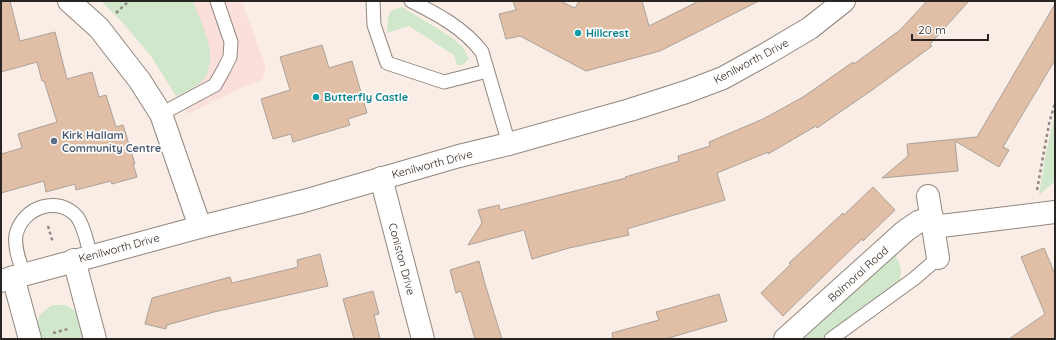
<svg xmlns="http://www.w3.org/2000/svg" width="1056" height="340" viewBox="0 0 1056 340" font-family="Quicksand,sans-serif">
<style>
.commercial{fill:#fadfdb}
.green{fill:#d0e7cc}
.building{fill:#e1bfa6;stroke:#aba199}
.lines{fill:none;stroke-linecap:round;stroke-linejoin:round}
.service-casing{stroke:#91877f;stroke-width:15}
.minor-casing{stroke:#91877f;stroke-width:24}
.path{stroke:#918984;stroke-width:2.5;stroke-dasharray:3 3;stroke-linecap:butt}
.service{stroke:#fff;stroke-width:13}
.minor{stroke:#fff;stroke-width:22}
.culture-dot{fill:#0f9aa8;stroke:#fffdfb;stroke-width:1.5}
.service-dot{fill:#5c6f8a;stroke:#fffdfb;stroke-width:1.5}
.labels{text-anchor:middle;stroke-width:3.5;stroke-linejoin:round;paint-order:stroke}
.culture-label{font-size:11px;font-weight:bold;fill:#0d838f;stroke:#fffdfb;text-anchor:start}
.street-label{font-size:11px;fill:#292522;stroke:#fffdfb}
.service-label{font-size:11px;font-weight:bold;fill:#4e5e75;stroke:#fffdfb;text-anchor:start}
</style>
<rect width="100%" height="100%" fill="#f9ede5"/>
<polygon class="commercial" points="101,1 242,1 264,62 266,70 262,80 241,88 188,114 151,56 122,22"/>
<g class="green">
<path d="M101,1H193C207,39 231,78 176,96L151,56L122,22Z"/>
<polygon points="402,7 451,37 463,47 469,59 462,65 457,65 454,55 409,26 387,33 388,17 392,10"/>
<polygon points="1055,113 1055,181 1039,195 1046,153"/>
<path d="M895,255C900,264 903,271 899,281L821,339H803Z"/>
<path d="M52,305H66L75,311L83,339H42C37,320 34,317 52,305Z"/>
</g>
<g class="building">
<polygon points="1,1 10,1 20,41 55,32 67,79 92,72 99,97 106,95 116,127 123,125 135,164 133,164 137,177 112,184 111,181 76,190 75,184 46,192 44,181 1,193 1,154 22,148 18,134 57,122 44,81 42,81 37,62 1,72"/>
<polygon points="513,1 560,1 575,8 579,1 642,1 649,26 699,1 759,1 660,51 586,71 520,36 506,39 499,14 516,10"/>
<polygon points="927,1 969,1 930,44 932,46 875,88 817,128 816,126 768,154 768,152 717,173 725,200 627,229 629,235 569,248 532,259 524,230 468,245 482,223 478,210 499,205 500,210 626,178 625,177 679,161 678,156 710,146 709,142 763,119 803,97 853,62 854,64 900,30"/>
<polygon points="1055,4 1055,60 1003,147 1009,150 999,167 955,141 958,171 882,178 908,156 907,144 977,137"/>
<polygon points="322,45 329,68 352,61 367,113 348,119 350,125 293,142 291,134 273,139 261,99 290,90 280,57"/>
<polygon points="873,187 895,210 863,241 862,239 838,262 783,316 761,293 791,264 789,263 843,213 844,215"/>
<polygon points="1044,248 1055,274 1055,339 1009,339 1045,314 1021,257"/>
<polygon points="320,254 328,286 214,312 167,325 166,329 145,324 152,298 230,277 232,283 298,267 297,260"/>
<polygon points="479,261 485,284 502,339 475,339 461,291 456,293 450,270"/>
<polygon points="373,291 379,314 374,315 380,339 354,339 343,299"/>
<polygon points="719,294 727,321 665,339 613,339 612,333 659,320 656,312"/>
</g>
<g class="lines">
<g class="service-casing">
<g id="service">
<polyline points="373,1 374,25 387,63 444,82 487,71"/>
<path d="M411,1C437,14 464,28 482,52L509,144"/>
<polyline points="161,114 215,85 224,69 230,57 231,42 217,1"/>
<path d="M24,274C20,263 14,248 16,235C22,207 59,194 78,218C85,229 87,244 91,256"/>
<polyline points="831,339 915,278 938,258"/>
</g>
</g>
<g class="minor-casing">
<g id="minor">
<polyline points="69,1 99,28 140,81 161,114 200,227"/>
<polyline points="381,178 423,339"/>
<polyline points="928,196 938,258"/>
<polyline points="933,227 1055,212"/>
<polyline points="74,260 95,339"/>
<polyline points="13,277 30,339"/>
<polyline points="1,281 200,227 304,201 459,156 509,144 630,110 686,92 723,78 768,53 810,28 844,1"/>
<polyline points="785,339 905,231 918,222 932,217"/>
</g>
</g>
<g class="path">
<polyline points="116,13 129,1"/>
<polyline points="1037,190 1049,124 1055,103"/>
<polyline points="48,226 53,243"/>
<polyline points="53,333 68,329"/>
</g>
<use href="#service" class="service"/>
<use href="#minor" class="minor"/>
</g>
<g class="culture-dot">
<circle cx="578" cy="33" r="4"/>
<circle cx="316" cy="97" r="4"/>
</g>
<circle class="service-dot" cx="54" cy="141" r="4"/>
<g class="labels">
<g class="culture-label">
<text x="586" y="37">Hillcrest</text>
<text x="324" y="101">Butterfly Castle</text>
</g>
<g class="street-label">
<text transform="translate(751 61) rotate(-28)" y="4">Kenilworth Drive</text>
<text transform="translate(432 164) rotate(-15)" y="4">Kenilworth Drive</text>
<text transform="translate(119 248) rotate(-15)" y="4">Kenilworth Drive</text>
<text transform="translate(402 259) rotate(75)" y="4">Coniston Drive</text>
<text transform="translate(858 274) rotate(-42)" y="4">Balmoral Road</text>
</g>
<g class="service-label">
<text x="62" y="139">Kirk Hallam<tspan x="62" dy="13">Community Centre</tspan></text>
</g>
</g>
<rect width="1056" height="340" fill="none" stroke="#292522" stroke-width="4"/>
<path d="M912 34v6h76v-6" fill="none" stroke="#292522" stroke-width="2"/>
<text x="918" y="34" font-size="12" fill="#292522" stroke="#fffdfb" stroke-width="3" paint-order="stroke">20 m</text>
</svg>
